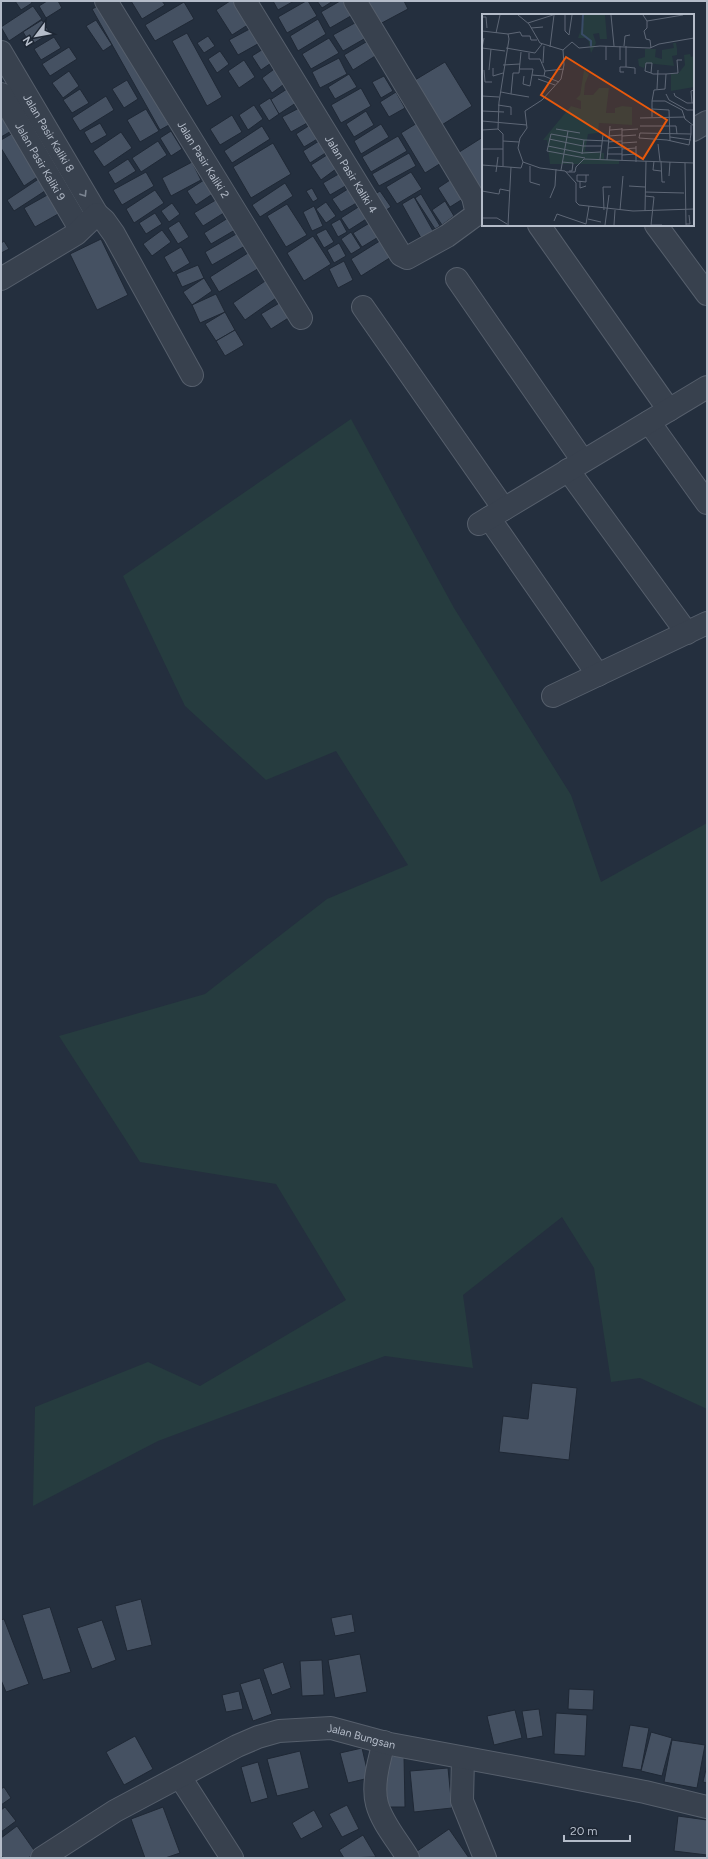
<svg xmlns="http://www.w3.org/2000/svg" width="708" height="1859" viewBox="0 0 708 1859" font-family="Figtree,sans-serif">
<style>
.green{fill:#263c3f}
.building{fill:#455162;stroke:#1f2835}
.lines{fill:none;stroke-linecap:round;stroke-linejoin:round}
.minor-casing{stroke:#565f6c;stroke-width:24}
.minor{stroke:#38414e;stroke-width:22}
.oneway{stroke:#7c8592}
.labels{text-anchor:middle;stroke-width:4;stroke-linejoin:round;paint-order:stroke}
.street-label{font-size:11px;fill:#b4bcc9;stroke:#1d2633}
.inset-river{fill:none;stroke:#394c67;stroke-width:2}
.inset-road{fill:none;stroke:#5e6776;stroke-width:1}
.view{fill:#e8590c;fill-opacity:0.15;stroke:#e8590c;stroke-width:2}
.inset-edge{fill:none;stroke:#b4bcc9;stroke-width:2}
</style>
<rect width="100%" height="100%" fill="#242f3e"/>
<polygon class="green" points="351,419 454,608 571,795 601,882 707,823 707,1409 640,1378 611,1382 594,1268 562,1217 463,1295 473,1368 385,1356 158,1441 33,1506 35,1407 148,1362 200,1386 346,1300 276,1184 140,1162 59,1036 205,994 327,899 408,865 336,751 266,780 185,706 123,576"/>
<g class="building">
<polygon points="15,1 31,1 32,3 21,10"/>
<polygon points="47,1 58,1 62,8 46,18 39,6"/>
<polygon points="131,1 162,1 165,5 142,19"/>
<polygon points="230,1 241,1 254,21 232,35 216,10"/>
<polygon points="273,1 294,1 278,10"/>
<polygon points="306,1 308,1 317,16 287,33 278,17"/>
<polygon points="317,1 333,1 322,8"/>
<polygon points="340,1 350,1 356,13 330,28 321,12"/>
<polygon points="366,1 404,1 408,9 378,25"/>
<polygon points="184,2 194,19 155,41 145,25"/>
<polygon points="102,4 169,125 160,130 92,9"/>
<polygon points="33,6 42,19 9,41 1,27"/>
<polygon points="318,19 326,34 298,51 290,36"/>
<polygon points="362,19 371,35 343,51 333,35"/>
<polygon points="42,20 50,33 31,45 23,32"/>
<polygon points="96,20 112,45 103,51 86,26"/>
<polygon points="257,25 265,40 238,55 229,40"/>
<polygon points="187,33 222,97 207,106 172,41"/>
<polygon points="208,36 215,46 204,53 197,43"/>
<polygon points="54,37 61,48 41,60 34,49"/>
<polygon points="329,38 339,53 311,69 302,54"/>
<polygon points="371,39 380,53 353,70 344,55"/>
<polygon points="268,46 277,59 261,70 252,56"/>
<polygon points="69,47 77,59 50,76 42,64"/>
<polygon points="220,51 229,64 217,73 208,59"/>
<polygon points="339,58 347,74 320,88 312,72"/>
<polygon points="244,60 255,77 239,88 228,71"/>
<polygon points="445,62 472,106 437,128 410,83"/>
<polygon points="277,67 287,82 272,93 262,78"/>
<polygon points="69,71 79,86 63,98 52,83"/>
<polygon points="349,74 357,87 335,99 328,87"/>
<polygon points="384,76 393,91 381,98 372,82"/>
<polygon points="127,80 138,99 124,108 112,89"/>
<polygon points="290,87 299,101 279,114 270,100"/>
<polygon points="361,88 371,106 341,123 331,105"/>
<polygon points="80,89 89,103 72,113 63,100"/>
<polygon points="396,92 405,108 389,117 380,102"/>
<polygon points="106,96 114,110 80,131 72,118"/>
<polygon points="270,98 279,114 269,121 259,105"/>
<polygon points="254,105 263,119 248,130 239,115"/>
<polygon points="301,107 309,122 291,132 282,117"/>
<polygon points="146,109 159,131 140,142 127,120"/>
<polygon points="1,111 13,130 1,137"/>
<polygon points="366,111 374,125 354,137 346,124"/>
<polygon points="232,115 242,132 220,145 210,129"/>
<polygon points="422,120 446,160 425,173 401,133"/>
<polygon points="100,123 107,135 91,144 84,132"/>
<polygon points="381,124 389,137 361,154 354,141"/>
<polygon points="310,125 319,138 304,147 296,134"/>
<polygon points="262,126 270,139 232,163 224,151"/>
<polygon points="171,131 182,149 171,156 160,138"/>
<polygon points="121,132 132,148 104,167 93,151"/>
<polygon points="13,133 39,176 24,186 1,148 1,140"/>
<polygon points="398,136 407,151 371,172 362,157"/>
<polygon points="483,137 483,186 475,191 453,156"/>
<polygon points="158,141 167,155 141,172 132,158"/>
<polygon points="319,141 327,152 310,163 303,151"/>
<polygon points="273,143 291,174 251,198 233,167"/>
<polygon points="330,153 340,166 321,180 311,165"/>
<polygon points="409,153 416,166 379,186 372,174"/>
<polygon points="128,159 136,171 115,184 108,172"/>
<polygon points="192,162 201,180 171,196 162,178"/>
<polygon points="146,172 154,186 122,205 113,190"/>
<polygon points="342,172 349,184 330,195 323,183"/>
<polygon points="411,172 422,189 397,204 386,187"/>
<polygon points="40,178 48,189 14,211 7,200"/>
<polygon points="453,178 466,197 450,207 438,188"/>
<polygon points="204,180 214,193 196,205 187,191"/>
<polygon points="285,183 293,196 260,217 252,205"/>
<polygon points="351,187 360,201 341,212 332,199"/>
<polygon points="312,188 318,199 313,202 306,191"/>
<polygon points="155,190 164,203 134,223 126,209"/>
<polygon points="380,191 391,207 383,212 372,196"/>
<polygon points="49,194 60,213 35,227 24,208"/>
<polygon points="421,194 440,226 435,229 415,198"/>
<polygon points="414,197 433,231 421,238 402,204"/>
<polygon points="219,198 227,211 203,226 194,213"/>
<polygon points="445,201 454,216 442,225 432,210"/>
<polygon points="326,202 336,216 326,223 316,209"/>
<polygon points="172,203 180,214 169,222 161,211"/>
<polygon points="287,204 307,235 286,247 267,216"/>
<polygon points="363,204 371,216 349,230 341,218"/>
<polygon points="314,206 323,226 312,231 303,212"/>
<polygon points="155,213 162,224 146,234 139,223"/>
<polygon points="228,218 235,230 211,244 204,233"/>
<polygon points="340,219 347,232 338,237 331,224"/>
<polygon points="376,219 385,233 362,247 353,233"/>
<polygon points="179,221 189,237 178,244 168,228"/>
<polygon points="326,229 334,242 324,248 316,234"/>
<polygon points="162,230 171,242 152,256 143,244"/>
<polygon points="351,232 361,248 351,254 341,239"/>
<polygon points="238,233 245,246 212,265 205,252"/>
<polygon points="313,236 331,264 304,281 287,253"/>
<polygon points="386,237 396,254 361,276 351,259"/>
<polygon points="101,239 128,295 97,310 70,254"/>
<polygon points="4,241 9,249 1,253 1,243"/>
<polygon points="339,243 346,256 334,263 327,250"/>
<polygon points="181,247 190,263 173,273 164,257"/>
<polygon points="251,251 261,267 219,292 210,277"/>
<polygon points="344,261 353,280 338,288 329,269"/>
<polygon points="198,265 204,278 182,287 176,274"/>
<polygon points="204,278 212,291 192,305 183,292"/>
<polygon points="268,279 279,296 245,320 233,303"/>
<polygon points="216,294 225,312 200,323 192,305"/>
<polygon points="281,302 290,317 271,329 261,314"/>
<polygon points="225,312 235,330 216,341 205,324"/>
<polygon points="235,330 244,345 225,356 216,341"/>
<polygon points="532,1383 577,1388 569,1460 499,1452 503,1416 528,1419"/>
<polygon points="141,1599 152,1645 127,1651 115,1606"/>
<polygon points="50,1607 71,1672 43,1680 22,1615"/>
<polygon points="352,1614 355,1632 335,1636 331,1618"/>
<polygon points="4,1619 29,1684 6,1692 1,1680 1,1620"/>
<polygon points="102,1620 116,1660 92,1669 77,1628"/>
<polygon points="360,1654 367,1692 335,1698 328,1660"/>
<polygon points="322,1660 324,1695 302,1696 300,1661"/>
<polygon points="283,1662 291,1688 272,1695 263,1669"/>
<polygon points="260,1678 272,1714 253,1721 240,1684"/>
<polygon points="569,1689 594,1690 593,1710 568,1709"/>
<polygon points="239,1691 243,1709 226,1712 222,1695"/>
<polygon points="539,1709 543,1736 527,1739 522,1711"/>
<polygon points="515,1710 522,1738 494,1745 487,1716"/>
<polygon points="556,1713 587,1715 585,1756 554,1754"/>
<polygon points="630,1725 649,1728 641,1770 622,1767"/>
<polygon points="651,1732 672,1738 662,1776 641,1771"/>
<polygon points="135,1736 153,1769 124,1785 106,1752"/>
<polygon points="672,1740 705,1745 697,1788 664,1782"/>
<polygon points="362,1748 369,1778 348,1783 340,1753"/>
<polygon points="300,1751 309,1788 277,1796 267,1759"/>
<polygon points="383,1756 404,1756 405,1807 384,1807"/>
<polygon points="258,1762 268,1798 251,1803 241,1767"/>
<polygon points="707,1765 707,1783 703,1782"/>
<polygon points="448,1768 452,1808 414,1812 410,1771"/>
<polygon points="4,1787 11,1798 1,1805 1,1789"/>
<polygon points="347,1805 359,1829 342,1837 329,1814"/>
<polygon points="5,1807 16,1821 1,1832 1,1810"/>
<polygon points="163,1807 180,1853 165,1858 145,1858 131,1819"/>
<polygon points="314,1810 323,1827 301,1839 292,1823"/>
<polygon points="678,1816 707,1820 707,1855 674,1851"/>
<polygon points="17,1826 36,1853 28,1858 3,1858 1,1855 1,1838"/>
<polygon points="449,1829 469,1858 416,1858 413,1854"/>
<polygon points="363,1835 376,1857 344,1858 339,1850"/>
</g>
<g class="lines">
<g class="minor-casing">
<g id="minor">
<path id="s1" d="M106,1L301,318"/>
<path id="s2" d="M245,1L401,255L407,258L447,236L477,214L473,197L355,1"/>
<path id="s3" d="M1,52L97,214"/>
<path id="s4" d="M1,94L80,229"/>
<polyline points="693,130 707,122"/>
<polyline points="539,225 669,410"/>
<polyline points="656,225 707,294"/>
<polyline points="1,279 76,234 97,214 104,220 114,234 192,375"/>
<polyline points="457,279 583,461"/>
<polyline points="363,307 504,509"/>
<polyline points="649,422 707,503"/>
<polyline points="568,470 687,633"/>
<polyline points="489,518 598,675"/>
<polyline points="479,524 707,387"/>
<polyline points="553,696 707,623"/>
<path d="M384,1742C379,1761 372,1785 377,1804C382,1823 398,1841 408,1858"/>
<polyline points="463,1758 462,1801 485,1858"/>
<polyline points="180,1777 232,1858"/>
<path id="s5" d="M42,1858L115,1811L237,1746L258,1737L279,1731L331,1728L390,1744L542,1772L645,1792L707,1807"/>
</g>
</g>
<use href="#minor" class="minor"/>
</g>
<defs><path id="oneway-chevron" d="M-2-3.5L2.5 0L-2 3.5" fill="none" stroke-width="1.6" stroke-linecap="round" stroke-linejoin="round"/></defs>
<use class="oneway" href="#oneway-chevron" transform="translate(84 194) rotate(58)"/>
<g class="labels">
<g class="street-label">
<text dy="4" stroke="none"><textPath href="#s3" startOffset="94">Jalan Pasir Kaliki 8</textPath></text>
<text dy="4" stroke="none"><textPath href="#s1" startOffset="186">Jalan Pasir Kaliki 2</textPath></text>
<text dy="4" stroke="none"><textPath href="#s4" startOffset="78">Jalan Pasir Kaliki 9</textPath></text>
<text dy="4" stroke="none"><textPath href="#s2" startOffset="203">Jalan Pasir Kaliki 4</textPath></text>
<text dy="4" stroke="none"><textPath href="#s5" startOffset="353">Jalan Bungsan</textPath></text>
</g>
</g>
<g transform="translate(482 14)">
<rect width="212" height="212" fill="#242f3e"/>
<path d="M101,1H123L125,25H118L117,19L111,20L114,29L109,39L106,24H96L102,7ZM191,29H194L195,35V41L190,42L192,52L164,49L162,54L157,52L156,45L163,43V35H174L173,43L180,45V36L192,34ZM208,40L209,43L212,42V73L189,77V60H196L203,51L202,41ZM102,56L107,60L103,70L102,81H111L117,74H127L124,99H133V94L140,92L150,93V111L117,109L116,119L106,120L103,137L122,139V145L137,146V150H68L65,126H61L89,92L99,95V87L94,85L98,81Z" fill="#263c3f"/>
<path class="inset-river" d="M101,1L100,20L109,27V32"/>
<path class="inset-road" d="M36,1L47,10L58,29L81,36L90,28L97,34L118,32L168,34L177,30L212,24M83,1V17L87,21L90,1M129,1L132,32M161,1L165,7L201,1M0,3H4L5,14M165,7V14L162,17L164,25L168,26L169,34M46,9L71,1M49,14L61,13M0,17L26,20L27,25L17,88L16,115L0,116M14,19L18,1M26,20L38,18L40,22H48L49,26H55M2,24L0,34L23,37M142,32L143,22L148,21M144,32V53L153,54V60M68,33L72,1M24,34L53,39L60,30M81,36L82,51L79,65L60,86L43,97L45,114L38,124L36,134L41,148L58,154L83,157L94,169V188L97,191L151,197L212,195M47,39V45H58L63,57M124,46V32M138,46V32M200,46H195L196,59L184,60L183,75L172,76L170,87H183L200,96L203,105L212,112M61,49L62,32M21,51L38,50M11,54V62L21,59M38,55H51L48,72L41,70L42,62M2,56L3,68H10M7,56L9,35M142,58H138V53H144M169,59L170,49H164L163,57L169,59L171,60H184M50,61L62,62L63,57L82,55M62,62L77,68M56,65L73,71M175,75L176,56M19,78L29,80L31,59H37L39,38M192,79L193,82L205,89H212M29,80L47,83M184,80L187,86L205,96H212M0,82L17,83M210,89L209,77L212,76M16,91L29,93V101M170,95L187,96L188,127M0,97L22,98M170,103V87M158,104L203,103M0,107L45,111M158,112H194L195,120M16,115L21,120V152M74,115L86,117L79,156M128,116L140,115M140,116L156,115M86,117L98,119M209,120L207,131L185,126L157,124L158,119L209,120V111M127,122L140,121M140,122L154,121M188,123L209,126M67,125L101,132H120M102,126L69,120L65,137L103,144M21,127L37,128M126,128L140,127M140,129L155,128M176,130L178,147M66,132L100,139L119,138M126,134L140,133M0,135H21M140,135L154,134M100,140L102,126L127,127M125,140H140M140,141L154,140M118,145L121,121M125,146L128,112M140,146V114M172,147L171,156L179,157M179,147L180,168H183M80,148L91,149L90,157H87M154,148V132M203,149L204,211M0,151L39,154L41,148M48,152V168L58,171M14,158L16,143M84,158H93L94,153L102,145L212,149M104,161V168L95,167V161H107M187,162L188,148M98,167V174L104,172M147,172L163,173M0,177L17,180L18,175L28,177M163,178L202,179M163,182L172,183L169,211H180M68,184L73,172L74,155M122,196L121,173H129M138,196L141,162M163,197L164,147M0,204H15L25,210M106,205L119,208M72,207L75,200L104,210L107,192M204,210H208L207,201M26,211L29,153M123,211L127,181M132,211L133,196"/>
<path class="view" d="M84,43L185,106L161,145L59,81Z"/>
<rect width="212" height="212" class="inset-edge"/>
</g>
<rect width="708" height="1859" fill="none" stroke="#b4bcc9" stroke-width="4"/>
<g transform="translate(36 36) rotate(238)" stroke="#1d2633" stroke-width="3" paint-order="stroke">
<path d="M0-3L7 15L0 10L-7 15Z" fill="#b4bcc9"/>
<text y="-6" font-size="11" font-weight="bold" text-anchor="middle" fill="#b4bcc9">N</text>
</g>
<path d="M564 1835v6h66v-6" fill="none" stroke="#b4bcc9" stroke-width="2"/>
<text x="570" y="1835" font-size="12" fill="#b4bcc9" stroke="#1d2633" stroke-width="3" paint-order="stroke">20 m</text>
</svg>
